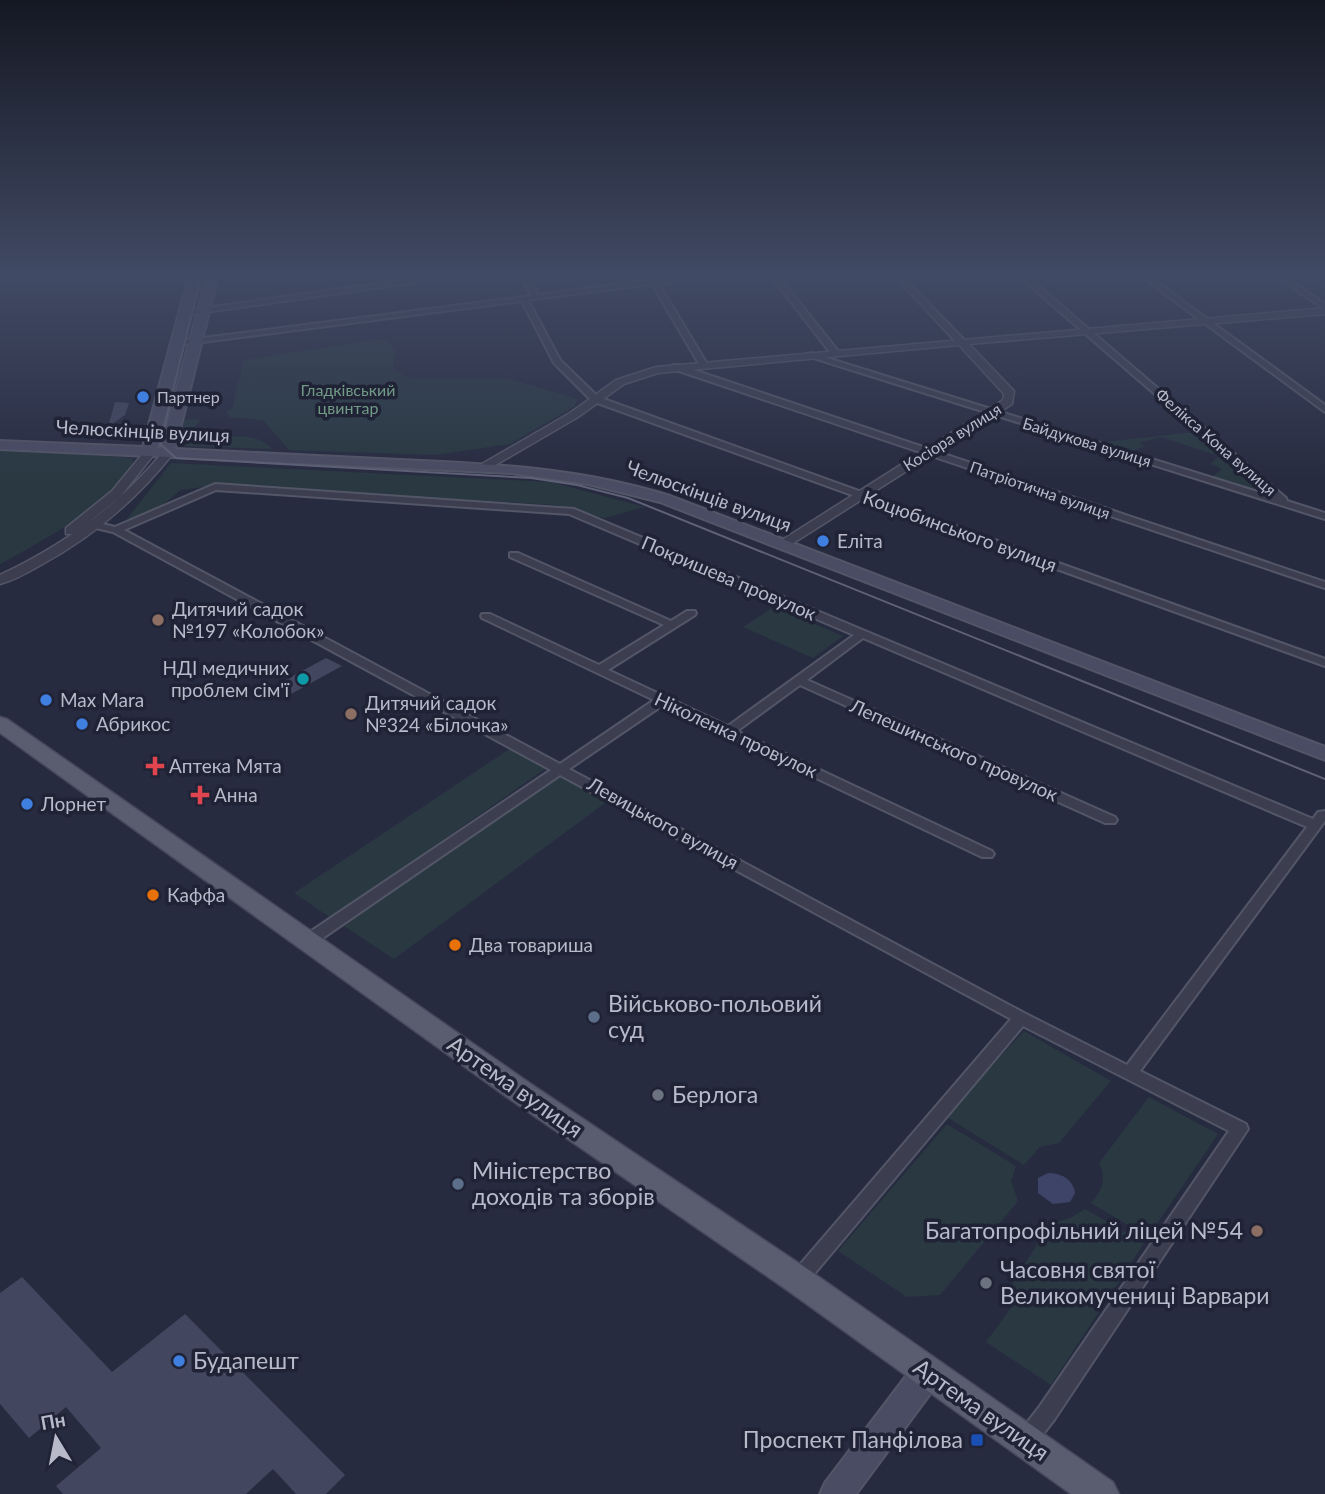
<svg xmlns="http://www.w3.org/2000/svg" width="1325" height="1494" viewBox="0 0 1325 1494" font-family="Lato,sans-serif">
<style>
.green{fill:#293841}
.water{fill:#3e4468}
.building{fill:#42465e}
.lines{fill:none;stroke-linecap:round;stroke-linejoin:round}
.minor-casing{stroke:#535667;stroke-width:4}
.tertiary-casing{stroke:#535667;stroke-width:3}
.secondary-casing{stroke:#535667;stroke-width:4}
.primary-casing{stroke:#454759;stroke-width:3}
.minor{fill:#3c3e50;fill-rule:evenodd}
.tertiary{fill:#3c3e50;fill-rule:evenodd}
.secondary{fill:#4a4c63;fill-rule:evenodd}
.primary{fill:#5a5d70;fill-rule:evenodd}
.tram{stroke:#5e6177;stroke-width:2}
.shop-dot{fill:#3f7fe0;stroke:#202335;stroke-width:2.5}
.education-dot{fill:#8d6e63;stroke:#202335;stroke-width:2.5}
.culture-dot{fill:#0f9aa8;stroke:#202335;stroke-width:2.5}
.health-dot{fill:#e0444e;stroke:#202335;stroke-width:2.5}
.food-dot{fill:#e8710a;stroke:#202335;stroke-width:2.5}
.service-dot{fill:#5c6f8a;stroke:#202335;stroke-width:2.5}
.worship-dot{fill:#6b7280;stroke:#202335;stroke-width:2.5}
.transit-dot{fill:#1a4fb4;stroke:#202335;stroke-width:2.5}
.labels{text-anchor:middle;stroke-width:7;stroke-linejoin:round;paint-order:stroke}
.far-park-label{font-size:16px;fill:#719a86;stroke:#202335}
.far-poi-label{font-size:16px;fill:#b8baca;stroke:#202335;text-anchor:start}
.far-street-label{font-size:16px;fill:#b8baca;stroke:#202335}
.street-label{font-size:19px;fill:#b8baca;stroke:#202335}
.poi-label{font-size:19px;fill:#b8baca;stroke:#202335;text-anchor:start}
.near-poi-label{font-size:23px;fill:#b8baca;stroke:#202335;text-anchor:start}
.near-street-label{font-size:23px;fill:#b8baca;stroke:#202335}
</style>
<rect width="100%" height="100%" fill="#272b40"/>
<g class="green">
<polygon points="381,339 389,342 395,352 393,369 410,378 506,378 578,399 575,406 510,444 435,455 289,450 263,420 229,417 226,411 232,409 244,360"/>
<path d="M196,419L200,420L192,430L191,436C220,445 249,425 272,449L188,446L182,443L184,420Z"/>
<polygon points="1195,432 1255,480 1262,487 1260,489 1252,490 1212,477 1222,469 1211,464 1219,456 1161,437 1138,443 1145,446 1131,452 1105,442"/>
<path d="M0,449L132,458L134,467C97,511 50,537 0,564Z"/>
<polygon points="171,463 551,482 645,507 604,518 556,505 218,485 181,490 155,511 126,520"/>
<polygon points="774,607 843,636 813,658 743,627"/>
<polygon points="511,748 548,767 331,918 294,893"/>
<polygon points="560,775 609,800 394,959 344,926"/>
<polygon points="1024,1031 1111,1081 1059,1143 1040,1147 1024,1165 945,1116"/>
<path d="M1149,1097L1218,1134L1148,1237L1091,1203C1102,1190 1107,1180 1099,1163Z"/>
<polygon points="947,1124 1016,1166 1011,1181 1018,1201 940,1295 907,1297 838,1251"/>
<polygon points="1085,1209 1144,1243 1051,1385 986,1342 1013,1305 1007,1292 1050,1224 1070,1218"/>
</g>
<path class="water" d="M1048,1173C1061,1173 1073,1179 1075,1193L1070,1202L1053,1204L1038,1193V1178Z"/>
<g class="building">
<polygon points="115,402 129,403 125,415 108,427"/>
<polygon points="326,658 342,666 280,700 265,691"/>
<polygon points="22,1277 112,1372 185,1314 345,1475 326,1494 296,1494 273,1469 246,1494 63,1494 56,1486 101,1448 66,1407 29,1438 0,1404 0,1293"/>
</g>
<g class="lines">
<g class="minor-casing">
<g id="minor">
<polygon points="461,272 479,272 475,274 185,315 181,313 185,311"/>
<polygon points="519,272 525,272 538,295 649,280 645,272 651,272 656,280 716,272 735,272 732,274 659,284 707,364 703,366 699,364 652,284 528,300 560,360 598,397 1325,659 1325,666 592,401 554,363 522,301 179,345 175,343 179,341 532,296"/>
<polygon points="768,272 775,272 838,351 838,355 832,355"/>
<polygon points="891,272 898,272 964,340 964,344 958,344"/>
<polygon points="1014,272 1022,272 1286,498 1287,501 1325,513 1325,519 804,355 811,353 1274,497"/>
<polygon points="1135,272 1143,272 1325,405 1325,412"/>
<polygon points="1268,272 1277,272 1325,304 1325,309"/>
<polygon points="673,365 679,365 1325,582 1325,588 673,369"/>
<path d="M215,484L574,509L1313,819L1318,812L1325,811V821L1140,1071L1246,1124L1248,1129L1054,1420L1033,1447L1026,1450L1019,1447L1016,1440L1019,1433L1040,1406L1229,1131L1023,1026L804,1286L798,1288L792,1286L789,1280L792,1274L1011,1019L560,775L314,944H304L302,940L304,936L551,770L113,532L83,525L81,523L86,520L115,527ZM216,490L569,514L854,635L728,726L608,670L695,615L696,613L695,611H687L671,621L518,553H510V557L664,625L599,665L490,614H482L481,616L482,618L654,700L560,764L124,530ZM863,638L1307,827L1127,1065L1026,1014L569,769L663,705L982,857H992L994,854L992,851L737,731L800,685L1105,823H1115L1117,820L1115,817L807,680Z"/>
</g>
</g>
<g class="tertiary-casing">
<g id="tertiary">
<polygon points="1325,308 1325,314 969,344 1014,391 1012,404 784,549 778,545 779,542 1003,400 1004,394 959,345 658,373 624,384 578,417 485,471 477,471 475,468 570,413 616,380 656,367"/>
<polygon points="149,450 155,453 120,497 74,534 66,534 66,528 112,491 145,451"/>
<path d="M167,451L173,454L171,456C134,502 91,538 39,566C27,573 14,580 0,584V575C64,545 118,506 163,452Z"/>
</g>
</g>
<g class="secondary-casing">
<g id="secondary">
<path d="M190,272H202L157,448H161L208,272H219L175,449C250,453 325,456 400,460C493,464 581,468 670,496L1325,747V760L660,502L588,484L510,473L0,449V441L143,447Z"/>
<polygon points="927,1359 938,1363 942,1373 938,1383 856,1494 820,1494 825,1483 916,1363"/>
</g>
</g>
<g class="primary-casing">
<polygon id="primary" points="0,717 7,719 531,1084 809,1270 1113,1482 1119,1494 1071,1494 787,1290 511,1100 0,733"/>
</g>
<use href="#minor" class="minor"/>
<use href="#tertiary" class="tertiary"/>
<use href="#secondary" class="secondary"/>
<use href="#primary" class="primary"/>
<polyline class="tram" points="202,272 160,444 176,458 531,478 577,485 628,498 1325,779"/>
</g>
<linearGradient id="sky" x2="0" y2="1"><stop stop-color="#151823"/><stop offset="0.57" stop-color="#414a64"/><stop offset="1" stop-color="#414a64" stop-opacity="0"/></linearGradient>
<rect width="1325" height="481" fill="url(#sky)"/>
<g class="shop-dot">
<circle cx="143" cy="397" r="7"/>
<circle cx="823" cy="541" r="7"/>
<circle cx="46" cy="700" r="7"/>
<circle cx="82" cy="724" r="7"/>
<circle cx="27" cy="804" r="7"/>
<circle cx="179" cy="1361" r="7"/>
</g>
<g class="education-dot">
<circle cx="158" cy="620" r="7"/>
<circle cx="351" cy="714" r="7"/>
<circle cx="1257" cy="1231" r="7"/>
</g>
<circle class="culture-dot" cx="303" cy="679" r="7"/>
<g class="health-dot">
<path d="M151.5 755.5h7v7h7v7h-7v7h-7v-7h-7v-7h7z"/>
<path d="M196.5 784.5h7v7h7v7h-7v7h-7v-7h-7v-7h7z"/>
</g>
<g class="food-dot">
<circle cx="153" cy="895" r="7"/>
<circle cx="455" cy="945" r="7"/>
</g>
<g class="service-dot">
<circle cx="594" cy="1017" r="7"/>
<circle cx="458" cy="1184" r="7"/>
</g>
<g class="worship-dot">
<circle cx="658" cy="1095" r="7"/>
<circle cx="986" cy="1283" r="7"/>
</g>
<rect class="transit-dot" x="970" y="1433" width="14" height="14" rx="3.5"/>
<g class="labels">
<g class="far-park-label">
<text x="348" y="396">Гладківський<tspan x="348" dy="18">цвинтар</tspan></text>
</g>
<g class="far-poi-label">
<text x="157" y="403">Партнер</text>
</g>
<g class="far-street-label">
<text transform="translate(952 437) rotate(-32)" y="6">Косіора вулиця</text>
<text transform="translate(1087 442) rotate(17)" y="6">Байдукова вулиця</text>
<text transform="translate(1216 442) rotate(41)" y="6">Фелікса Кона вулиця</text>
<text transform="translate(1040 490) rotate(19)" y="6">Патріотична вулиця</text>
</g>
<g class="street-label">
<text transform="translate(143 431) rotate(3)" y="7">Челюскінців вулиця</text>
<text transform="translate(709 496) rotate(20)" y="7">Челюскінців вулиця</text>
<text transform="translate(960 531) rotate(20)" y="7">Коцюбинського вулиця</text>
<text transform="translate(729 578) rotate(23)" y="7">Покришева провулок</text>
<text transform="translate(736 735) rotate(25)" y="7">Ніколенка провулок</text>
<text transform="translate(954 750) rotate(24)" y="7">Лепешинського провулок</text>
<text transform="translate(663 823) rotate(29)" y="7">Левицького вулиця</text>
</g>
<g class="poi-label">
<text x="837" y="548">Еліта</text>
<text x="172" y="616">Дитячий садок<tspan x="172" dy="22">№197 «Колобок»</tspan></text>
<text x="289" y="675" text-anchor="end">НДІ медичних<tspan x="289" dy="22">проблем сім'ї</tspan></text>
<text x="60" y="707">Max Mara</text>
<text x="365" y="710">Дитячий садок<tspan x="365" dy="22">№324 «Білочка»</tspan></text>
<text x="96" y="731">Абрикос</text>
<text x="169" y="773">Аптека Мята</text>
<text x="214" y="802">Анна</text>
<text x="41" y="811">Лорнет</text>
<text x="167" y="902">Каффа</text>
<text x="469" y="952">Два товариша</text>
</g>
<g class="near-poi-label">
<text x="608" y="1012">Військово-польовий<tspan x="608" dy="26">суд</tspan></text>
<text x="672" y="1103">Берлога</text>
<text x="472" y="1179">Міністерство<tspan x="472" dy="26">доходів та зборів</tspan></text>
<text x="1243" y="1239" text-anchor="end">Багатопрофільний ліцей №54</text>
<text x="1000" y="1278">Часовня святої<tspan x="1000" dy="26">Великомучениці Варвари</tspan></text>
<text x="193" y="1369">Будапешт</text>
<text x="963" y="1448" text-anchor="end">Проспект Панфілова</text>
</g>
<g class="near-street-label">
<text transform="translate(515 1087) rotate(35)" y="8">Артема вулиця</text>
<text transform="translate(981 1410) rotate(35)" y="8">Артема вулиця</text>
</g>
</g>
<g transform="translate(56 1438) rotate(350)" stroke="#202335" stroke-width="5" paint-order="stroke">
<path d="M0-5L12 26L0 18L-12 26Z" fill="#b8baca"/>
<text y="-10" font-size="19" font-weight="bold" text-anchor="middle" fill="#b8baca">Пн</text>
</g>
</svg>
